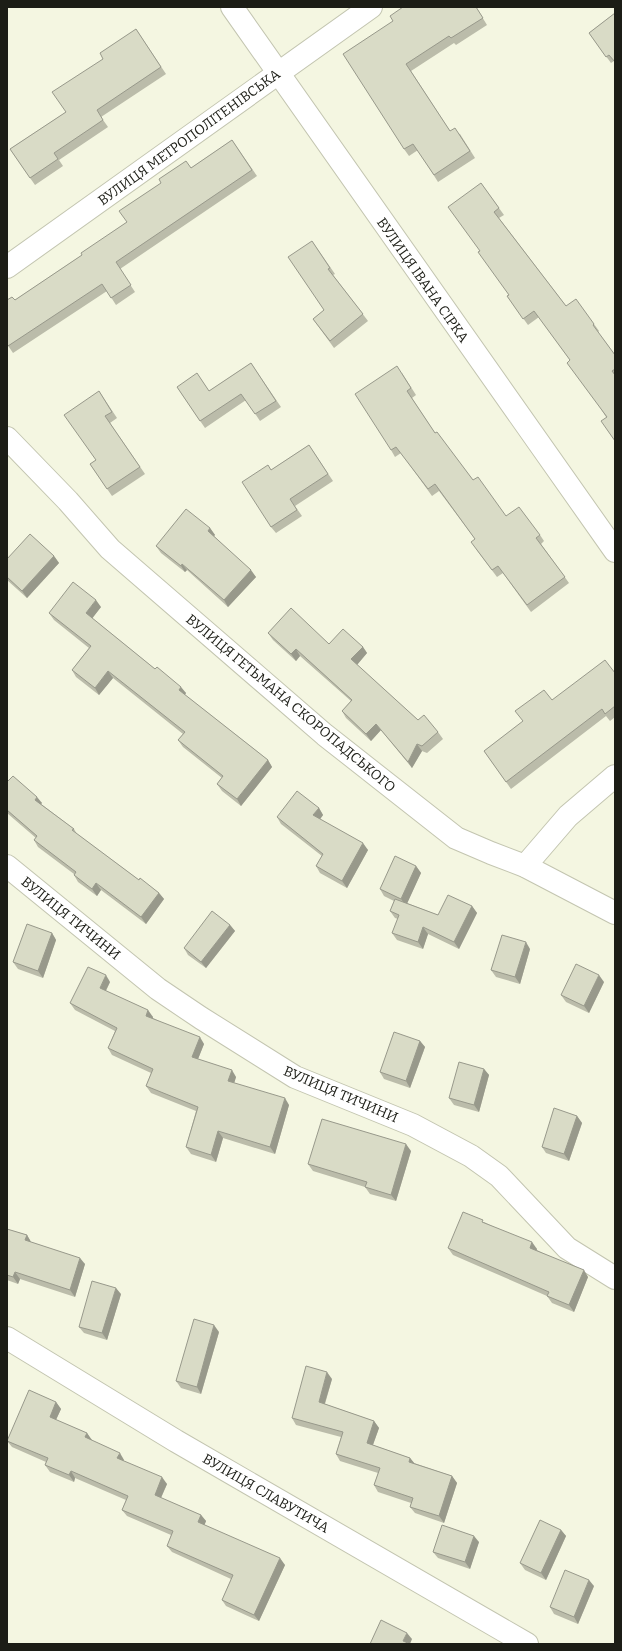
<svg xmlns="http://www.w3.org/2000/svg" width="622" height="1651" viewBox="0 0 622 1651" font-family="Bitter,serif">
<style>
.lines{fill:none;stroke-linecap:round;stroke-linejoin:round}
.street-casing{stroke:#c3c5b0;stroke-width:24}
.street{stroke:#fff;stroke-width:22}
.wall{fill:#bbbcaa}
.shaded-wall{fill:#98998b}
.building{fill:#d9dbc6;stroke:#98998b}
.labels{text-anchor:middle;stroke-width:3;stroke-linejoin:round;paint-order:stroke}
.street-label{font-size:14px;fill:#1c1d16;stroke:#fff}
</style>
<rect width="100%" height="100%" fill="#f4f6e1"/>
<g class="lines">
<g class="street-casing">
<g id="street">
<polyline points="232,7 615,551"/>
<polyline points="7,267 371,7"/>
<polyline points="7,438 68,501 110,549 325,735 456,838 491,853 525,866 615,913"/>
<polyline points="7,866 158,989 201,1018 295,1077 413,1125 471,1156 499,1176 567,1248 615,1278"/>
<polyline points="525,866 568,816 615,776"/>
<polyline points="7,1338 176,1441 527,1644"/>
</g>
</g>
<use href="#street" class="street"/>
</g>
<g class="wall">
<polygon points="476,7 487,25 456,45 454,43 411,71 450,131 460,134 475,158 438,182 418,150 409,156 404,149 393,21"/>
<polygon points="615,13 614,61 611,63 589,33"/>
<polygon points="136,29 166,74 101,117 108,127 59,160 63,166 35,185 10,149 66,112 103,59"/>
<polygon points="232,140 257,176 120,269 135,292 116,305 107,291 13,353 7,344 15,300 82,255 127,222 191,168"/>
<polygon points="481,183 504,215 499,218 566,306 594,324 599,331 598,332 615,355 615,441 606,417 570,360 539,317 528,325 507,296 509,295 480,251"/>
<polygon points="312,241 335,274 333,275 368,321 334,348 313,319 324,310"/>
<polygon points="251,363 281,407 260,421 246,400 205,428 177,387 209,391"/>
<polygon points="402,373 416,395 412,398 435,433 473,480 506,516 540,535 544,541 541,544 569,583 531,612 503,573 497,577 476,549 475,539 439,491 432,496 401,453 395,457 391,450"/>
<polygon points="99,391 117,418 110,423 145,474 112,496 90,464 96,460"/>
<polygon points="309,445 333,481 295,506 302,516 276,533 271,527 271,470"/>
<polygon points="210,528 215,535 214,536 256,577 228,607 187,570 185,572 161,553 156,546"/>
<polygon points="54,556 59,563 27,598 7,580 7,559"/>
<polygon points="101,607 92,618 155,669 186,693 185,695 268,760 272,767 241,806 222,791 217,784 222,778 183,747 178,740 183,734 113,678 99,695 76,677 72,670 89,648 54,620 49,613"/>
<polygon points="268,633 329,644 363,647 367,653 357,665 418,720 438,732 443,739 427,753 422,751 412,768 381,730 371,741 346,718 342,711 351,701 300,656 296,661 273,640"/>
<polygon points="615,673 615,717 610,721 606,716 511,789 484,751 552,700"/>
<polygon points="7,782 42,803 41,804 74,829 77,834 139,880 159,893 164,899 146,924 101,890 97,896 78,882 74,875 74,874 38,847 34,840 36,838 7,813"/>
<polygon points="319,808 323,815 320,819 368,850 347,888 320,873 316,866 322,856 281,824 277,817"/>
<polygon points="416,866 421,873 407,903 438,915 472,906 477,913 459,949 428,934 423,949 397,940 392,933 398,919 395,918 390,911 394,901 384,896 380,889"/>
<polygon points="230,925 235,931 206,968 188,955 184,948"/>
<polygon points="52,933 56,940 43,978 18,969 13,962"/>
<polygon points="530,949 520,984 496,977 491,970"/>
<polygon points="110,982 106,991 153,1017 153,1018 204,1044 198,1059 236,1077 234,1083 289,1105 275,1154 223,1138 216,1162 191,1154 186,1147 196,1111 151,1093 146,1086 151,1073 112,1055 108,1048 115,1031 75,1010 70,1003"/>
<polygon points="604,982 589,1013 566,1002 561,995"/>
<polygon points="420,1041 425,1047 410,1088 384,1079 380,1072"/>
<polygon points="484,1069 489,1075 479,1112 454,1105 449,1098"/>
<polygon points="577,1116 582,1123 569,1161 546,1153 542,1147"/>
<polygon points="411,1151 396,1201 370,1194 365,1187 313,1171 308,1164"/>
<polygon points="484,1222 537,1249 537,1250 588,1277 574,1312 552,1303 547,1296 453,1255 448,1248"/>
<polygon points="7,1229 27,1235 31,1242 85,1264 75,1297 20,1279 18,1284 7,1280"/>
<polygon points="121,1294 107,1340 84,1333 79,1327"/>
<polygon points="219,1332 201,1394 181,1388 176,1381"/>
<polygon points="332,1379 325,1404 374,1421 379,1428 373,1445 410,1458 414,1463 452,1476 457,1483 444,1523 415,1513 410,1507 411,1503 378,1492 374,1485 378,1473 340,1461 336,1454 341,1437 296,1425 292,1418"/>
<polygon points="56,1402 61,1409 56,1420 87,1433 91,1440 124,1460 124,1461 167,1484 161,1498 201,1515 206,1521 204,1525 285,1565 259,1621 226,1606 222,1600 231,1579 172,1552 167,1546 171,1535 127,1516 122,1510 126,1500 75,1478 74,1482 50,1472 45,1465 46,1462 12,1447 7,1441"/>
<polygon points="561,1530 566,1536 546,1580 525,1570 520,1563"/>
<polygon points="479,1542 470,1569 438,1558 433,1552"/>
<polygon points="594,1586 578,1624 554,1614 550,1607"/>
</g>
<g class="shaded-wall">
<polygon points="210,528 215,535 213,537 208,531"/>
<polygon points="54,556 59,563 27,598 22,591"/>
<polygon points="182,564 187,570 185,572 181,566"/>
<polygon points="251,570 256,577 228,607 224,600"/>
<polygon points="96,600 101,607 91,620 86,613"/>
<polygon points="363,647 367,653 356,666 351,659"/>
<polygon points="296,649 300,656 296,661 291,654"/>
<polygon points="108,671 113,678 99,695 95,688"/>
<polygon points="181,687 186,693 184,696 179,690"/>
<polygon points="376,724 381,730 371,741 366,734"/>
<polygon points="417,744 422,751 412,768 408,762"/>
<polygon points="268,760 272,767 241,806 237,799"/>
<polygon points="37,797 42,803 39,806 35,800"/>
<polygon points="319,808 323,815 318,822 313,815"/>
<polygon points="363,843 368,850 347,888 342,881"/>
<polygon points="416,866 421,873 406,906 401,899"/>
<polygon points="96,883 101,890 97,896 92,889"/>
<polygon points="159,893 164,899 146,924 141,917"/>
<polygon points="472,906 477,913 459,949 454,942"/>
<polygon points="230,925 235,931 206,968 201,962"/>
<polygon points="423,927 428,934 423,949 418,942"/>
<polygon points="52,933 56,940 43,978 38,971"/>
<polygon points="526,942 530,949 520,984 515,977"/>
<polygon points="106,975 110,982 104,994 100,988"/>
<polygon points="599,975 604,982 589,1013 584,1006"/>
<polygon points="148,1010 153,1017 151,1023 146,1016"/>
<polygon points="200,1037 204,1044 196,1064 192,1057"/>
<polygon points="420,1041 425,1047 410,1088 406,1081"/>
<polygon points="484,1069 489,1075 479,1112 474,1105"/>
<polygon points="232,1070 236,1077 233,1087 228,1081"/>
<polygon points="285,1098 289,1105 275,1154 270,1147"/>
<polygon points="577,1116 582,1123 569,1161 564,1154"/>
<polygon points="218,1131 223,1138 216,1162 211,1155"/>
<polygon points="406,1144 411,1151 396,1201 391,1195"/>
<polygon points="27,1235 31,1242 25,1240"/>
<polygon points="532,1242 537,1249 535,1254 530,1248"/>
<polygon points="80,1258 85,1264 75,1297 70,1290"/>
<polygon points="584,1270 588,1277 574,1312 569,1305"/>
<polygon points="15,1272 20,1279 18,1284 13,1277"/>
<polygon points="116,1288 121,1294 107,1340 102,1333"/>
<polygon points="214,1325 219,1332 201,1394 197,1387"/>
<polygon points="327,1372 332,1379 323,1409 319,1402"/>
<polygon points="56,1402 61,1409 54,1424 50,1417"/>
<polygon points="374,1421 379,1428 371,1450 367,1443"/>
<polygon points="87,1433 92,1440 90,1444 85,1437"/>
<polygon points="120,1453 124,1460 122,1465 117,1458"/>
<polygon points="410,1458 415,1464 409,1462"/>
<polygon points="71,1471 75,1478 74,1482 69,1475"/>
<polygon points="452,1476 457,1483 444,1523 439,1516"/>
<polygon points="162,1477 167,1484 159,1502 155,1495"/>
<polygon points="201,1515 206,1521 203,1529 198,1522"/>
<polygon points="561,1530 566,1536 546,1580 541,1573"/>
<polygon points="474,1536 479,1542 470,1569 465,1562"/>
<polygon points="280,1558 285,1565 259,1621 254,1615"/>
<polygon points="589,1580 594,1586 578,1624 574,1617"/>
<polygon points="407,1633 412,1639 410,1644 403,1641"/>
</g>
<g class="building">
<polygon points="403,7 476,7 483,18 451,38 449,36 406,64 450,131 455,128 470,151 434,175 413,144 404,149 343,54 393,21 390,16"/>
<polygon points="615,13 615,62 609,55 606,57 589,33"/>
<polygon points="136,29 161,67 97,110 103,120 54,153 58,159 30,178 10,149 66,112 52,92 103,59 100,53"/>
<polygon points="232,140 252,170 116,262 131,285 111,298 102,284 8,346 7,344 7,300 12,297 15,300 82,255 81,253 127,222 119,211 161,183 159,179 186,161 191,168"/>
<polygon points="481,183 499,208 494,212 566,306 576,299 594,324 593,325 615,355 615,369 612,371 615,375 615,441 601,421 607,417 567,363 570,360 534,311 523,319 507,296 509,295 478,252 480,251 448,207"/>
<polygon points="312,241 330,268 328,269 363,314 330,341 313,319 324,310 288,257"/>
<polygon points="251,363 276,401 255,414 241,394 200,421 177,387 197,373 209,391"/>
<polygon points="397,366 411,388 407,391 435,433 437,432 473,480 478,477 506,516 519,507 540,535 536,538 565,577 527,605 498,566 492,570 471,542 475,539 435,484 428,489 396,447 391,450 355,394"/>
<polygon points="99,391 112,412 105,416 140,467 107,489 90,464 96,460 64,415"/>
<polygon points="309,445 328,474 290,499 297,510 271,527 242,482 268,465 271,470"/>
<polygon points="186,509 210,528 208,531 251,570 224,600 182,564 181,566 156,546"/>
<polygon points="30,534 54,556 22,591 7,577 7,559"/>
<polygon points="73,582 96,600 86,613 155,669 157,667 181,687 179,690 268,760 237,799 217,784 223,776 178,740 185,732 108,671 95,688 72,670 91,646 49,613"/>
<polygon points="291,608 329,644 343,629 363,647 351,659 418,720 424,715 438,732 422,746 417,744 408,762 376,724 366,734 342,711 352,700 296,649 291,654 268,633"/>
<polygon points="605,660 615,673 615,706 605,714 602,709 506,782 484,751 523,721 515,711 544,690 552,700"/>
<polygon points="13,776 37,797 35,800 74,829 72,830 139,880 140,878 159,893 141,917 96,883 92,889 74,875 76,872 34,840 37,836 7,810 7,782"/>
<polygon points="297,791 319,808 313,815 363,843 342,881 316,866 323,854 277,817"/>
<polygon points="395,856 416,866 401,899 380,889"/>
<polygon points="448,895 472,906 454,942 423,927 418,942 392,933 399,915 390,911 395,899 438,915"/>
<polygon points="212,911 230,925 201,962 184,948"/>
<polygon points="27,924 52,933 38,971 13,962"/>
<polygon points="502,935 526,942 515,977 491,970"/>
<polygon points="576,964 599,975 584,1006 561,995"/>
<polygon points="88,967 106,975 100,988 148,1010 146,1016 200,1037 192,1057 232,1070 228,1081 285,1098 270,1147 218,1131 211,1155 186,1147 198,1107 146,1086 153,1069 108,1048 117,1028 70,1003"/>
<polygon points="394,1032 420,1041 406,1081 380,1072"/>
<polygon points="459,1062 484,1069 474,1105 449,1098"/>
<polygon points="554,1108 577,1116 564,1154 542,1147"/>
<polygon points="322,1119 406,1144 391,1195 365,1187 367,1182 308,1164"/>
<polygon points="463,1212 483,1220 482,1222 532,1242 530,1248 584,1270 569,1305 547,1296 549,1292 448,1248"/>
<polygon points="7,1229 27,1235 25,1240 80,1258 70,1290 15,1272 13,1277 7,1275"/>
<polygon points="92,1281 116,1288 102,1333 79,1327"/>
<polygon points="194,1319 214,1325 197,1387 176,1381"/>
<polygon points="306,1366 327,1372 319,1402 374,1421 367,1443 410,1458 409,1462 452,1476 439,1516 410,1507 413,1498 374,1485 380,1468 336,1454 343,1432 292,1418"/>
<polygon points="29,1390 56,1402 50,1417 87,1433 85,1437 120,1453 117,1458 162,1477 155,1495 201,1515 198,1522 280,1558 254,1615 222,1600 233,1575 167,1546 173,1531 122,1510 128,1496 71,1471 69,1475 45,1465 48,1458 7,1441"/>
<polygon points="540,1520 561,1530 541,1573 520,1563"/>
<polygon points="442,1525 474,1536 465,1562 433,1552"/>
<polygon points="565,1570 589,1580 574,1617 550,1607"/>
<polygon points="381,1620 407,1633 403,1641 410,1644 370,1644"/>
</g>
<g class="labels">
<g class="street-label">
<text transform="translate(189 137) rotate(-36)" y="5">ВУЛИЦЯ МЕТРОПОЛІТЕНІВСЬКА</text>
<text transform="translate(423 280) rotate(55)" y="5">ВУЛИЦЯ ІВАНА СІРКА</text>
<text transform="translate(291 703) rotate(40)" y="5">ВУЛИЦЯ ГЕТЬМАНА СКОРОПАДСЬКОГО</text>
<text transform="translate(71 918) rotate(39)" y="5">ВУЛИЦЯ ТИЧИНИ</text>
<text transform="translate(341 1094) rotate(23)" y="5">ВУЛИЦЯ ТИЧИНИ</text>
<text transform="translate(266 1493) rotate(30)" y="5">ВУЛИЦЯ СЛАВУТИЧА</text>
</g>
</g>
<rect width="622" height="1651" fill="none" stroke="#1c1d16" stroke-width="16"/>
</svg>
